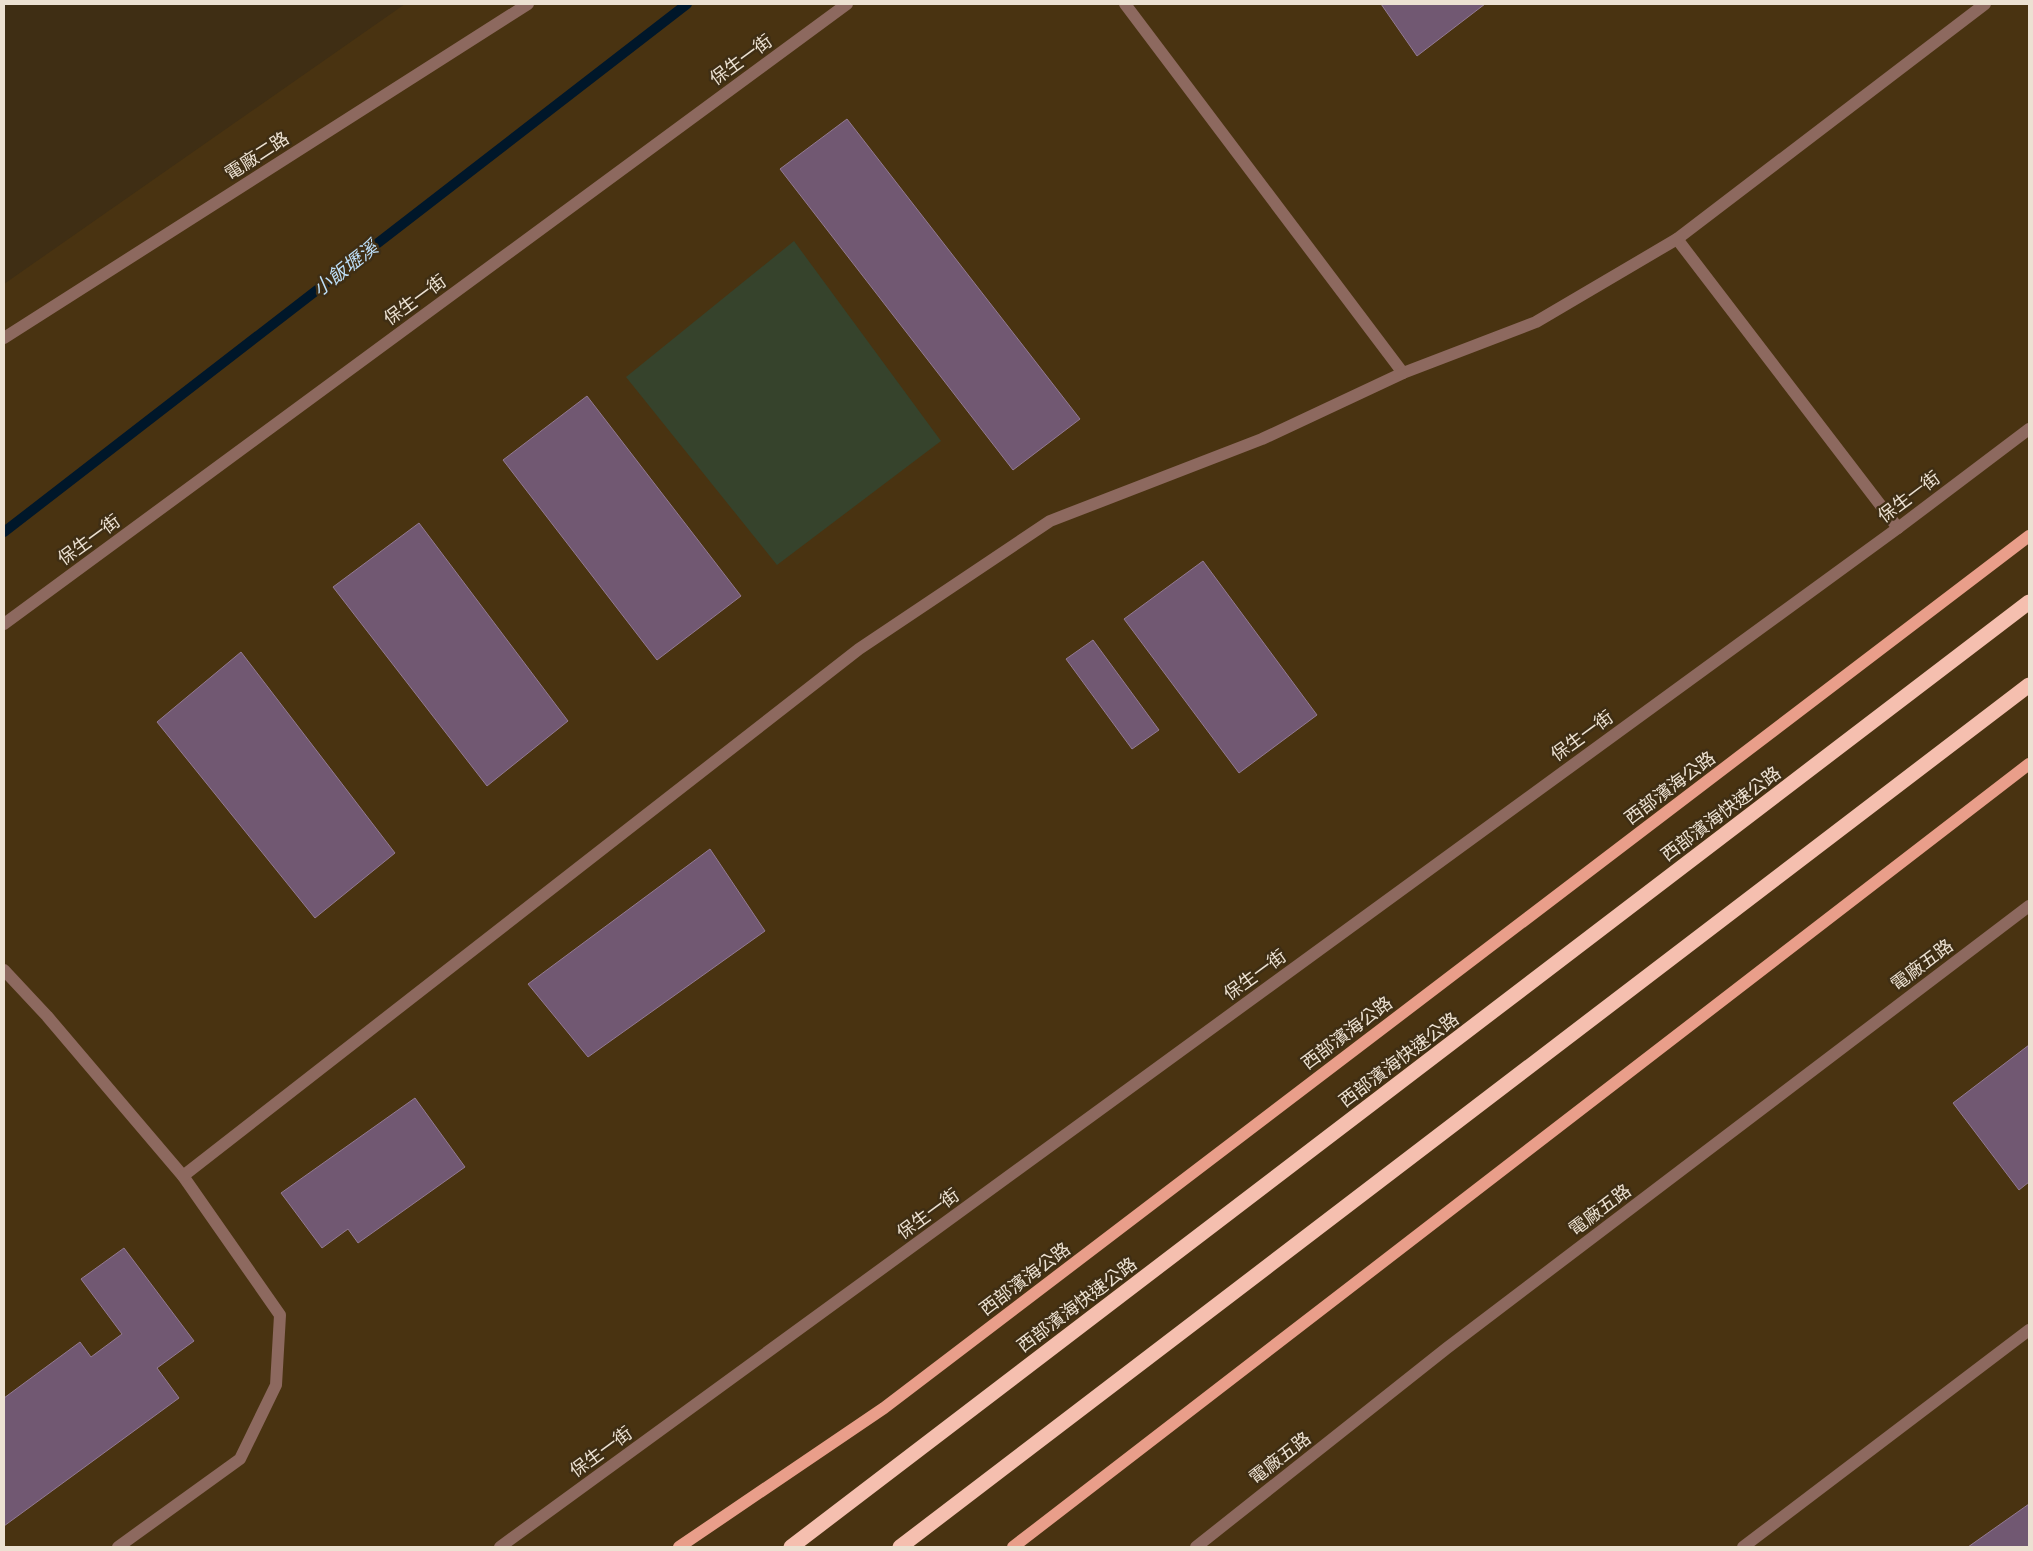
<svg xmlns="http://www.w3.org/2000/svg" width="2033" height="1551" viewBox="0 0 2033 1551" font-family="'Exo 2','Noto Sans TC',sans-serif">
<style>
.built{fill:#493311}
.green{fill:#36432c}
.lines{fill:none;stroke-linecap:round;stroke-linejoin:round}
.stream{stroke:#00172a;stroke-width:10}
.building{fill:#715872;stroke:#937a93}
.minor{stroke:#8d695f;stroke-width:12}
.major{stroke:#e99e8a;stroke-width:12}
.highway{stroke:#f5bfaf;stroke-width:15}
.labels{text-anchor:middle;stroke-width:5;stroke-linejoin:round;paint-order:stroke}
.street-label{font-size:18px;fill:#ece1d2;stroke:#3f2e14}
.water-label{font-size:19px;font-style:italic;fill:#bddef7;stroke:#3f2e14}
</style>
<rect width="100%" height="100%" fill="#3f2e14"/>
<polygon class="built" points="405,4 2029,4 2029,1547 4,1547 4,284"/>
<polygon class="green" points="794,241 941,441 777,565 626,377"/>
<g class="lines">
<polyline class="stream" points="4,532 687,4"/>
</g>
<g class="building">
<polygon points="1381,4 1485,4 1417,56"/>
<polygon points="847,119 1080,419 1013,470 780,169"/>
<polygon points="587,396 741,596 657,660 503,460"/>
<polygon points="419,523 568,721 487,786 333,587"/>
<polygon points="1203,561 1317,715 1239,773 1124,619"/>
<polygon points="1093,640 1159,730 1132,749 1066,659"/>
<polygon points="241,652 395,853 315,918 157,722"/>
<polygon points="710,849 765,931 588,1057 528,984"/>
<polygon points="2029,1045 2029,1182 2019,1190 1953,1103"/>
<polygon points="415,1098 465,1167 358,1243 348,1229 322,1248 281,1193"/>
<polygon points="124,1248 194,1341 157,1368 179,1398 4,1526 4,1398 80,1342 91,1357 122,1334 81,1279"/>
<polygon points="2029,1504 2029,1547 1968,1547"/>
</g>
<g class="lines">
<g class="minor">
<polyline points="1125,4 1403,373"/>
<polyline points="1677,239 1898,528"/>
<polyline points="4,338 528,4"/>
<polyline points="4,624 847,4"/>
<polyline points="4,970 47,1016 183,1176 280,1315 276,1385 240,1459 118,1547"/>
<polyline points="183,1176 859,649 1050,521 1262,439 1403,373 1536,322 1677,239 1985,4"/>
<polyline points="500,1547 1898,528 2029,429"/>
<polyline points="1196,1547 1447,1348 2029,906"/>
<polyline points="1743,1547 2029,1330"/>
</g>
<g class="major">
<polyline points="679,1547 884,1408 2029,536"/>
<polyline points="1013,1547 2029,764"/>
</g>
<g class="highway">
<polyline points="791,1547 2029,602"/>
<polyline points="900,1547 2029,685"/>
</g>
</g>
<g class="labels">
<g class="street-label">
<text transform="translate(741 60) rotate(-36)" y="6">保生一街</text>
<text transform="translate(257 156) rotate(-33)" y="6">電廠二路</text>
<text transform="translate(415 300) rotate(-36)" y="6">保生一街</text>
<text transform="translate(1909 497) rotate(-37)" y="6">保生一街</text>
<text transform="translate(89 540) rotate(-36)" y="6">保生一街</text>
<text transform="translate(1582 736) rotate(-36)" y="6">保生一街</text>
<text transform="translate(1670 788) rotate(-37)" y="6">西部濱海公路</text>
<text transform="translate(1721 814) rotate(-37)" y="6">西部濱海快速公路</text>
<text transform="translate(1922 965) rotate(-37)" y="6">電廠五路</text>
<text transform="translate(1255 975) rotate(-36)" y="6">保生一街</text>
<text transform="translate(1347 1033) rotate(-37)" y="6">西部濱海公路</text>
<text transform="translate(1399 1060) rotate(-37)" y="6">西部濱海快速公路</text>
<text transform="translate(1600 1210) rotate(-37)" y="6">電廠五路</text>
<text transform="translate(928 1214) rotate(-36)" y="6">保生一街</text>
<text transform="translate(1025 1279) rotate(-37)" y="6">西部濱海公路</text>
<text transform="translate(1077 1305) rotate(-37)" y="6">西部濱海快速公路</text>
<text transform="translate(601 1452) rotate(-36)" y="6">保生一街</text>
<text transform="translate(1280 1458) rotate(-38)" y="6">電廠五路</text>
</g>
<g class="water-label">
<text transform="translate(345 268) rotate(-38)" y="7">小飯壢溪</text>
</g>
</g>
<rect width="2033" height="1551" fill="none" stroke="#ece1d2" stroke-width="10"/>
</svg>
